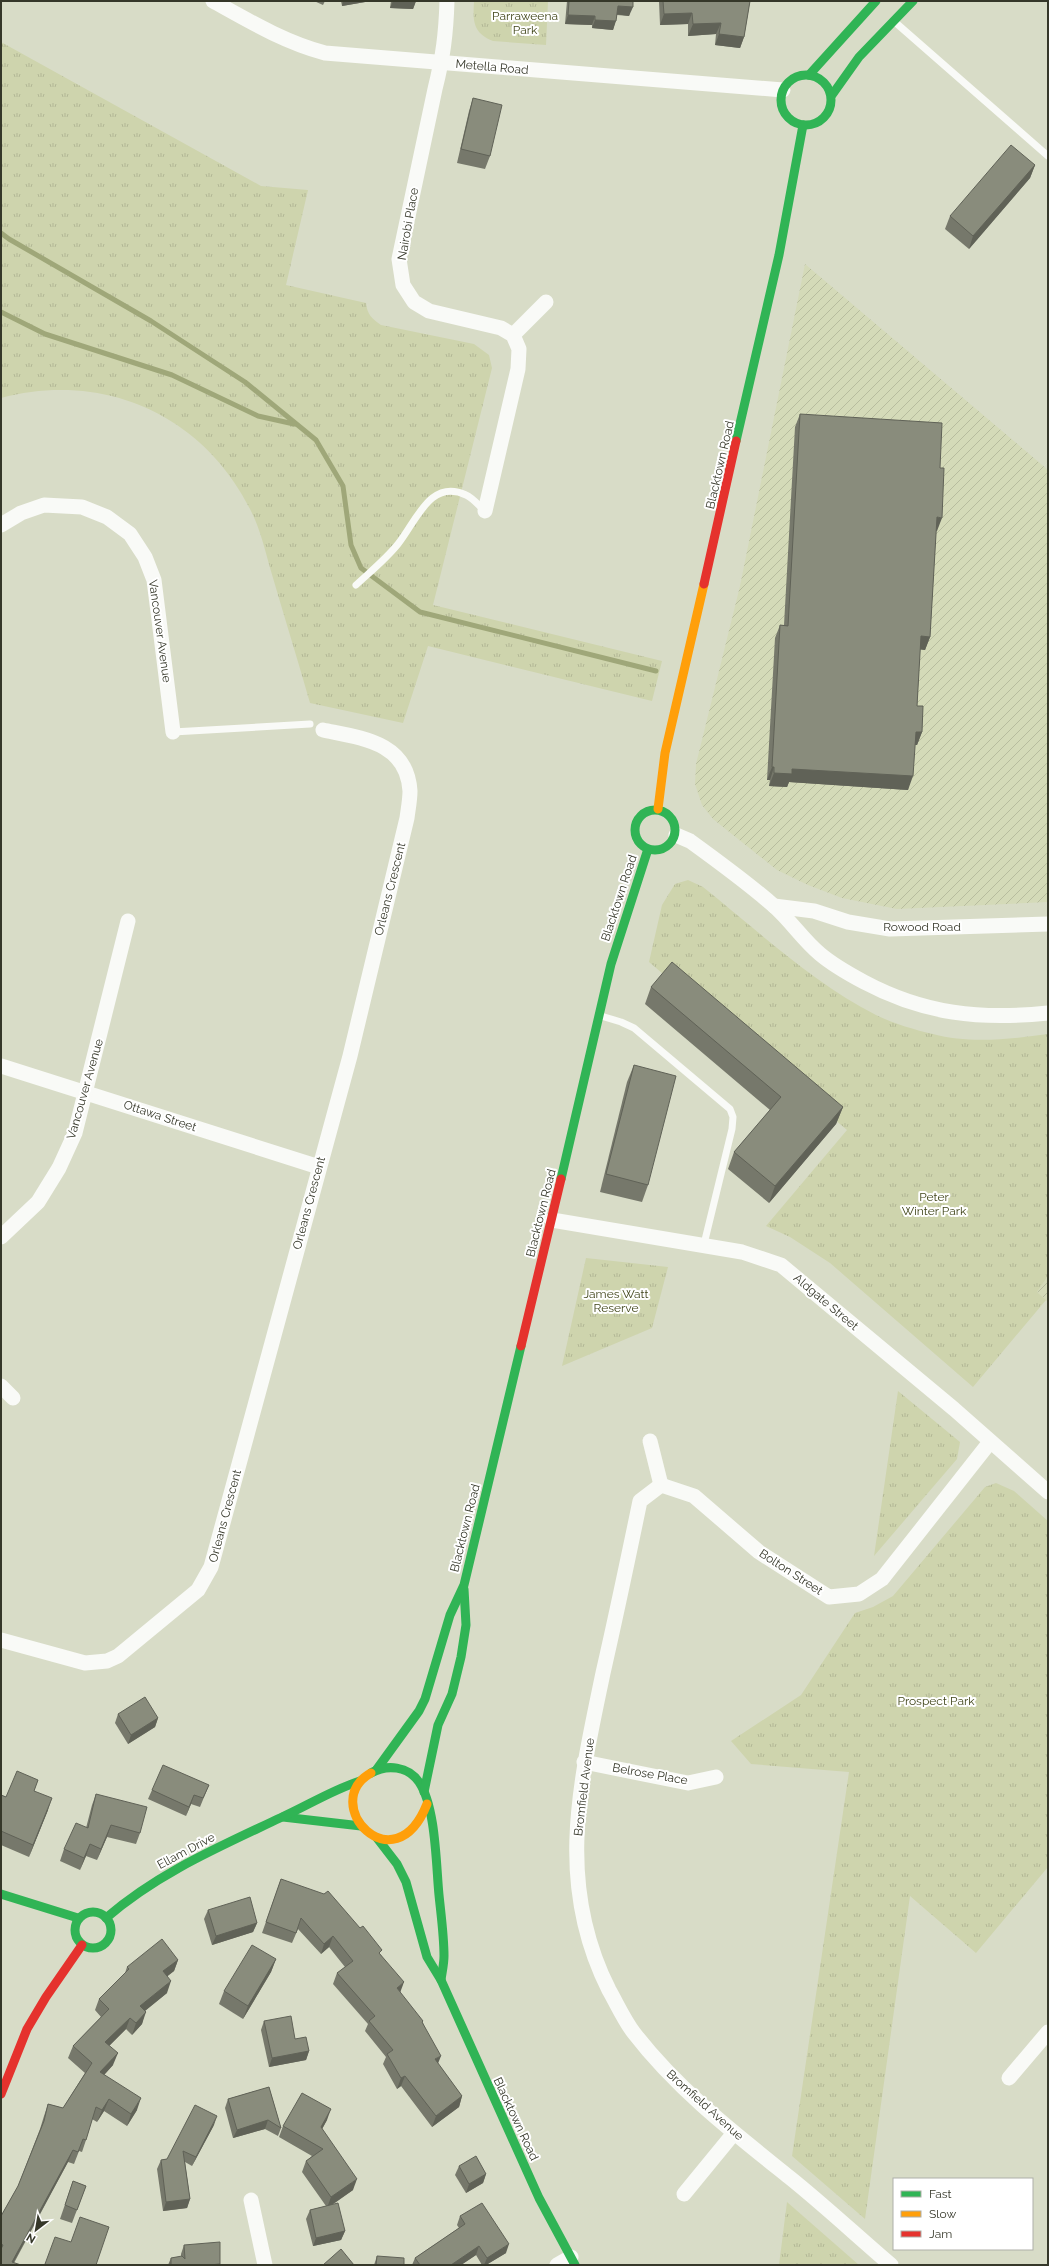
<svg xmlns="http://www.w3.org/2000/svg" width="1049" height="2266" viewBox="0 0 1049 2266" font-family="Raleway,sans-serif">
<style>
.industrial{fill:url(#industrial-furrows)}
.park{fill:url(#park-tufts)}
.lines{fill:none;stroke-linecap:round;stroke-linejoin:round}
.stream{stroke:#9fa779;stroke-width:5}
.lane{stroke:#f9faf7;stroke-width:7}
.street{stroke:#f9faf7;stroke-width:15}
.fast{stroke:#30b455;stroke-width:9}
.slow{stroke:#ff9f0a;stroke-width:9}
.jam{stroke:#e5322d;stroke-width:9}
.wall{fill:#76786b}
.shaded-wall{fill:#606257}
.building{fill:#898c7c;stroke:#606257}
.labels{text-anchor:middle;stroke-width:4;stroke-linejoin:round;paint-order:stroke}
.park-label{font-size:12px;fill:#3e4317;stroke:#fff}
.street-label{font-size:12px;fill:#353729;stroke:#fff}
</style>
<defs>
<pattern id="industrial-furrows" width="10" height="10" patternUnits="userSpaceOnUse"><rect width="10" height="10" fill="#d4dab8"/><path d="M-1 1l2-2M0 10L10 0M9 11l2-2" fill="none" stroke="#b7bc9e"/></pattern>
<pattern id="park-tufts" width="24" height="20" patternUnits="userSpaceOnUse"><rect width="24" height="20" fill="#ced4ad"/><path d="M3 7l-1-3M5 7V3M7 7l1-3M15 17l-1-3M17 17v-4M19 17l1-3" fill="none" stroke="#b2b795"/></pattern>
</defs>
<rect width="100%" height="100%" fill="#d8dcc7"/>
<g class="industrial">
<polygon points="805,264 1048,470 1048,902 897,909 842,898 808,885 777,870 713,819 702,805 695,784 696,764 740,586"/>
<polygon points="1048,1276 1048,1302 1037,1292"/>
</g>
<g class="park">
<path d="M474,1H548L546,45L493,41C472,33 473,20 474,1Z"/>
<path d="M1,42L261,186L308,190L286,285L366,303C367,314 372,319 381,325L474,344L489,355L492,368L433,605L662,661L652,701L428,646L403,723L310,703C298,661 285,619 273,578C266,555 261,530 250,509C202,414 103,371 1,398Z"/>
<path d="M688,880L703,887C758,931 812,982 876,1015C892,1023 915,1030 933,1034C970,1044 1011,1039 1048,1034V1276L1037,1292L1046,1300L973,1387L830,1263L790,1237L766,1226L847,1130L649,962L662,905L675,884Z"/>
<polygon points="586,1258 668,1267 652,1328 562,1366"/>
<polygon points="898,1391 960,1442 957,1459 874,1556"/>
<polygon points="996,1483 1014,1491 1048,1521 1048,1867 976,1953 910,1896 865,2219 792,2156 849,1772 751,1764 731,1741 801,1695 855,1613 873,1607 893,1596 985,1487"/>
<polygon points="787,2202 859,2265 779,2265"/>
</g>
<g class="lines">
<g class="stream">
<polyline points="1,233 9,239 151,321 245,382 316,440 343,486 351,545 361,568 420,612 656,671"/>
<polyline points="1,312 45,334 172,375 258,416 294,424"/>
</g>
<g class="lane">
<polyline points="896,23 1048,156"/>
<path d="M356,585C370,572 386,559 398,544C416,522 430,478 466,495C473,498 479,506 485,511"/>
<polyline points="173,732 310,724"/>
<polyline points="601,1016 621,1022 634,1028 730,1109 733,1117 732,1129 704,1244"/>
</g>
<g class="street">
<path d="M213,1C249,21 284,42 325,53L783,90"/>
<path d="M447,1C446,34 443,57 435,89L399,259L403,285L414,302L429,311L501,328L513,335L519,349L518,369L485,511"/>
<polyline points="513,335 546,302"/>
<polyline points="1,525 21,513 44,505 82,507 107,517 130,534 145,557 154,580 173,732"/>
<path d="M676,835L690,841C719,862 748,883 774,906C791,921 803,940 820,954C833,965 849,974 864,982C924,1014 980,1020 1048,1013"/>
<polyline points="774,906 814,911 848,922 890,929 1048,924"/>
<polyline points="1,1066 319,1167"/>
<polyline points="552,1220 742,1252 781,1265 954,1409 1048,1492"/>
<polyline points="1,1237 38,1202 59,1168 75,1133 128,921"/>
<polyline points="1,1386 13,1398"/>
<polyline points="650,1441 661,1485"/>
<path d="M661,1485L640,1501C628,1559 616,1616 603,1673C580,1784 555,1883 609,1990C617,2004 624,2020 634,2033C677,2089 734,2133 789,2177C824,2205 857,2236 891,2265"/>
<polyline points="661,1485 694,1496 759,1552 829,1597 859,1594 882,1579 990,1442"/>
<path d="M1,1640L85,1663L107,1661L118,1656L198,1590L211,1567L350,1056L407,818C408,810 410,800 410,791C407,742 362,738 323,730"/>
<polyline points="584,1762 688,1783 716,1777"/>
<polyline points="1009,2078 1048,2032"/>
<polyline points="684,2194 734,2133"/>
<polyline points="251,2200 265,2265"/>
<polyline points="557,2265 571,2257"/>
</g>
<g class="fast">
<circle cx="806" cy="100" r="25"/>
<polyline points="809,75 876,1"/>
<polyline points="832,95 859,57 913,1"/>
<polyline points="736,441 779,255 803,125"/>
<circle cx="655" cy="830" r="20"/>
<polyline points="561,1179 611,964 648,849"/>
<polyline points="377,1769 419,1711 425,1699 450,1615 464,1585 521,1346"/>
<path d="M371,1773C387,1764 408,1766 419,1782C436,1807 436,1865 439,1895C441,1915 444,1936 444,1956C444,1964 442,1972 441,1980"/>
<polyline points="424,1792 438,1725 452,1694 461,1657 466,1625 464,1589"/>
<polyline points="283,1817 361,1826"/>
<polyline points="377,1838 397,1864 406,1882 427,1957 441,1980 539,2198 575,2265"/>
<polyline points="1,1894 78,1918"/>
<circle cx="93" cy="1930" r="18"/>
<path d="M106,1918C158,1873 219,1847 280,1818C307,1806 332,1790 360,1781"/>
</g>
<g class="slow">
<polyline points="658,809 665,753 704,584"/>
<path d="M371,1773C318,1803 394,1887 427,1804"/>
</g>
<g class="jam">
<polyline points="704,584 736,441"/>
<polyline points="521,1346 561,1179"/>
<polyline points="1,2094 27,2029 46,1997 82,1945"/>
</g>
</g>
<g class="wall">
<polygon points="314,1 325,1 323,5"/>
<polygon points="341,1 371,1 342,6"/>
<polygon points="391,1 416,1 413,9 390,8"/>
<polygon points="567,1 633,1 629,16 617,15 613,30 592,28 592,25 565,24"/>
<polygon points="659,1 750,1 744,37 740,48 715,45 716,34 688,36 688,24 660,25"/>
<polygon points="473,98 490,156 485,169 457,163 469,111"/>
<polygon points="1035,165 1030,178 969,249 945,229 950,216"/>
<polygon points="800,414 940,468 937,531 936,531 930,637 925,650 920,649 917,706 922,732 917,745 915,745 908,790 789,782 787,787 769,786 770,780 767,780 775,638 780,625 784,625 795,427"/>
<polygon points="651,987 843,1107 836,1124 769,1203 728,1169 734,1152 770,1110 645,1004"/>
<polygon points="634,1065 648,1185 642,1202 600,1192 627,1082"/>
<polygon points="118,1714 158,1718 155,1727 128,1744 115,1723"/>
<polygon points="38,1780 34,1791 48,1810 29,1857 1,1845 1,1795 6,1797"/>
<polygon points="209,1785 200,1807 191,1804 186,1816 148,1799 152,1790"/>
<polygon points="96,1794 140,1833 136,1844 107,1837 97,1860 86,1856 80,1870 60,1861 64,1849 86,1828 92,1805"/>
<polygon points="281,1879 381,1955 400,1993 423,2023 438,2064 462,2096 459,2107 432,2127 401,2086 397,2089 383,2064 386,2057 365,2031 368,2024 333,1984 337,1973 345,1967 329,1947 321,1954 298,1929 292,1943 262,1933"/>
<polygon points="208,1910 257,1923 253,1932 212,1945 204,1919"/>
<polygon points="276,1959 271,1972 243,2019 219,2004 224,1991"/>
<polygon points="178,1960 174,1971 167,1976 167,1993 145,2011 142,2024 132,2035 126,2029 109,2046 113,2065 104,2075 137,2110 127,2126 104,2111 97,2122 92,2119 86,2140 82,2152 79,2151 74,2164 68,2162 14,2263 1,2265 1,2216 18,2186 40,2129 44,2116 48,2104 63,2108 85,2073 68,2058 73,2046 101,2017 95,2010 99,1999 125,1973 127,1967"/>
<polygon points="264,2021 295,2039 309,2051 306,2060 269,2067 261,2030"/>
<polygon points="269,2087 281,2128 278,2136 265,2129 233,2138 225,2108 228,2099"/>
<polygon points="327,2120 322,2129 353,2190 332,2205 345,2231 341,2240 313,2246 306,2219 310,2210 326,2206 302,2172 306,2161 312,2156 279,2137 283,2126"/>
<polygon points="214,2125 192,2166 185,2162 190,2199 187,2208 163,2211 157,2169 161,2160 167,2159"/>
<polygon points="459,2166 486,2174 483,2183 466,2193 455,2175"/>
<polygon points="73,2181 86,2186 72,2223 60,2219"/>
<polygon points="460,2216 506,2253 486,2265 482,2265 476,2255 461,2265 412,2265 415,2258 459,2228 457,2225"/>
<polygon points="184,2245 219,2265 168,2265 171,2258 181,2257 181,2254"/>
<polygon points="377,2256 404,2265 374,2265"/>
</g>
<g class="shaded-wall">
<polygon points="343,1 371,1 342,6"/>
<polygon points="393,1 416,1 413,9 390,8"/>
<polygon points="618,6 633,7 629,16 615,14"/>
<polygon points="692,13 688,24 660,25 664,14"/>
<polygon points="568,15 595,16 592,25 565,24"/>
<polygon points="595,20 616,21 613,30 592,28"/>
<polygon points="721,23 716,34 688,36 693,24"/>
<polygon points="719,34 744,37 740,48 715,45"/>
<polygon points="1035,165 1030,178 969,249 973,236"/>
<polygon points="937,517 942,518 937,531 932,530"/>
<polygon points="921,636 930,637 925,650 916,649"/>
<polygon points="916,732 922,732 917,745 911,745"/>
<polygon points="772,767 774,767 770,780 767,780"/>
<polygon points="792,769 913,776 908,790 789,782 787,787 769,786 774,773"/>
<polygon points="843,1107 836,1124 769,1203 775,1186"/>
<polygon points="158,1718 155,1727 128,1744 131,1735"/>
<polygon points="194,1795 191,1804 186,1816 189,1807"/>
<polygon points="52,1798 48,1810 29,1857 33,1845"/>
<polygon points="111,1825 107,1837 97,1860 101,1849"/>
<polygon points="90,1844 86,1856 80,1870 84,1858"/>
<polygon points="257,1923 253,1932 212,1945 216,1936"/>
<polygon points="333,1936 329,1947 321,1954 324,1944"/>
<polygon points="276,1959 271,1972 243,2019 248,2006"/>
<polygon points="178,1960 174,1971 159,1983 163,1971"/>
<polygon points="171,1981 167,1993 136,2018 140,2006"/>
<polygon points="404,1982 400,1993 397,1988"/>
<polygon points="146,2012 142,2024 132,2035 136,2023"/>
<polygon points="130,2018 126,2029 101,2054 105,2042"/>
<polygon points="309,2051 306,2060 269,2067 272,2058"/>
<polygon points="118,2053 113,2065 96,2084 100,2072"/>
<polygon points="441,2056 437,2066 435,2059"/>
<polygon points="405,2076 401,2086 397,2089 401,2078"/>
<polygon points="462,2096 459,2107 432,2127 436,2116"/>
<polygon points="141,2098 137,2110 127,2126 131,2114"/>
<polygon points="109,2099 104,2111 97,2122 102,2110"/>
<polygon points="331,2109 327,2120 317,2138 321,2127"/>
<polygon points="217,2116 214,2125 192,2166 196,2157"/>
<polygon points="268,2120 265,2129 233,2138 237,2130"/>
<polygon points="73,2150 68,2162 12,2265 12,2262"/>
<polygon points="486,2174 483,2183 466,2193 469,2184"/>
<polygon points="357,2179 353,2190 327,2208 331,2197"/>
<polygon points="190,2199 187,2208 163,2211 166,2202"/>
<polygon points="345,2231 341,2240 313,2246 316,2238"/>
<polygon points="509,2244 506,2253 486,2265 484,2265 487,2258"/>
<polygon points="479,2246 476,2255 461,2265 451,2265"/>
</g>
<g class="building">
<polygon points="569,1 633,1 633,7 618,6 616,21 595,20 595,16 568,15"/>
<polygon points="663,1 750,1 744,37 719,34 721,23 693,24 692,13 664,14"/>
<polygon points="473,98 502,105 490,156 461,149"/>
<polygon points="1011,145 1035,165 973,236 950,216"/>
<polygon points="800,414 942,423 940,468 944,468 942,518 937,517 930,637 921,636 917,706 923,706 922,732 916,732 913,776 792,769 792,774 774,773 774,767 772,767 780,625 788,626"/>
<polygon points="672,962 843,1107 775,1186 734,1152 781,1097 651,987"/>
<polygon points="634,1065 676,1076 648,1185 606,1174"/>
<polygon points="145,1697 158,1718 131,1735 118,1714"/>
<polygon points="163,1765 209,1785 203,1798 194,1795 189,1807 152,1790"/>
<polygon points="17,1771 38,1780 34,1791 52,1798 33,1845 1,1831 1,1795 6,1797"/>
<polygon points="96,1794 147,1807 140,1833 111,1825 101,1849 90,1844 84,1858 64,1849 76,1823 88,1828"/>
<polygon points="281,1879 324,1894 328,1891 360,1928 363,1926 382,1950 379,1953 404,1982 397,1988 423,2021 422,2022 441,2056 435,2059 462,2096 436,2116 405,2076 401,2078 387,2054 393,2050 369,2021 375,2016 337,1973 353,1961 333,1936 324,1944 301,1918 296,1933 266,1922"/>
<polygon points="250,1897 257,1923 216,1936 208,1910"/>
<polygon points="162,1939 178,1960 163,1971 171,1981 140,2006 146,2012 136,2023 130,2018 105,2042 118,2053 100,2072 141,2098 131,2114 109,2099 102,2110 96,2107 86,2140 83,2139 78,2152 73,2150 12,2262 21,2265 1,2265 1,2249 3,2245 1,2244 1,2216 18,2186 44,2121 48,2104 63,2108 92,2063 73,2046 109,2009 99,1999 129,1969 127,1967"/>
<polygon points="252,1945 276,1959 248,2006 224,1991"/>
<polygon points="291,2016 295,2039 306,2037 309,2051 272,2058 264,2021"/>
<polygon points="269,2087 281,2128 268,2120 237,2130 228,2099"/>
<polygon points="302,2093 331,2109 321,2127 357,2179 331,2197 306,2161 323,2149 283,2126"/>
<polygon points="195,2105 217,2116 196,2157 183,2151 190,2199 166,2202 161,2160 167,2159"/>
<polygon points="476,2156 486,2174 469,2184 459,2166"/>
<polygon points="73,2181 86,2186 77,2210 65,2205"/>
<polygon points="338,2203 345,2231 316,2238 310,2210"/>
<polygon points="482,2203 509,2244 487,2258 479,2246 451,2265 420,2265 415,2258 465,2224 460,2216"/>
<polygon points="80,2217 109,2227 96,2265 48,2265 45,2264 55,2237 71,2242"/>
<polygon points="220,2242 220,2264 209,2265 171,2265 171,2258 182,2256 185,2259 184,2245"/>
<polygon points="341,2249 354,2265 323,2265"/>
<polygon points="377,2256 404,2258 404,2265 376,2265"/>
</g>
<g class="labels">
<g class="park-label">
<text x="525" y="20">Parraweena<tspan x="525" dy="14">Park</tspan></text>
<text x="934" y="1201">Peter<tspan x="934" dy="14">Winter Park</tspan></text>
<text x="616" y="1298">James Watt<tspan x="616" dy="14">Reserve</tspan></text>
<text x="936" y="1705">Prospect Park</text>
</g>
<g class="street-label">
<text transform="translate(492 67) rotate(5)" y="4">Metella Road</text>
<text transform="translate(408 224) rotate(-80)" y="4">Nairobi Place</text>
<text transform="translate(720 465) rotate(-77)" y="4">Blacktown Road</text>
<text transform="translate(160 631) rotate(82)" y="4">Vancouver Avenue</text>
<text transform="translate(390 889) rotate(-76)" y="4">Orleans Crescent</text>
<text transform="translate(619 898) rotate(-72)" y="4">Blacktown Road</text>
<text x="922" y="931">Rowood Road</text>
<text transform="translate(85 1089) rotate(-74)" y="4">Vancouver Avenue</text>
<text transform="translate(160 1116) rotate(18)" y="4">Ottawa Street</text>
<text transform="translate(309 1203) rotate(-75)" y="4">Orleans Crescent</text>
<text transform="translate(541 1213) rotate(-76)" y="4">Blacktown Road</text>
<text transform="translate(826 1302) rotate(40)" y="4">Aldgate Street</text>
<text transform="translate(225 1516) rotate(-75)" y="4">Orleans Crescent</text>
<text transform="translate(465 1528) rotate(-76)" y="4">Blacktown Road</text>
<text transform="translate(791 1572) rotate(33)" y="4">Bolton Street</text>
<text transform="translate(650 1774) rotate(10)" y="4">Belrose Place</text>
<text transform="translate(584 1787) rotate(-83)" y="4">Bromfield Avenue</text>
<text transform="translate(186 1851) rotate(-28)" y="4">Ellam Drive</text>
<text transform="translate(705 2105) rotate(42)" y="4">Bromfield Avenue</text>
<text transform="translate(516 2119) rotate(65)" y="4">Blacktown Road</text>
</g>
</g>
<rect width="1049" height="2266" fill="none" stroke="#353729" stroke-width="4"/>
<rect x="893" y="2178" width="140" height="72" fill="#ffffff" stroke="#aeafa9"/>
<rect x="901" y="2191" width="20" height="6" fill="#30b455" stroke="#aeafa9"/>
<text x="929" y="2198" font-size="12" fill="#353729">Fast</text>
<rect x="901" y="2211" width="20" height="6" fill="#ff9f0a" stroke="#aeafa9"/>
<text x="929" y="2218" font-size="12" fill="#353729">Slow</text>
<rect x="901" y="2231" width="20" height="6" fill="#e5322d" stroke="#aeafa9"/>
<text x="929" y="2238" font-size="12" fill="#353729">Jam</text>
<g transform="translate(36 2230) rotate(211)" stroke="#ffffff" stroke-width="3" paint-order="stroke">
<path d="M0-3L7 15L0 10L-7 15Z" fill="#353729"/>
<text y="-6" font-size="11" font-weight="bold" text-anchor="middle" fill="#353729">N</text>
</g>
</svg>
